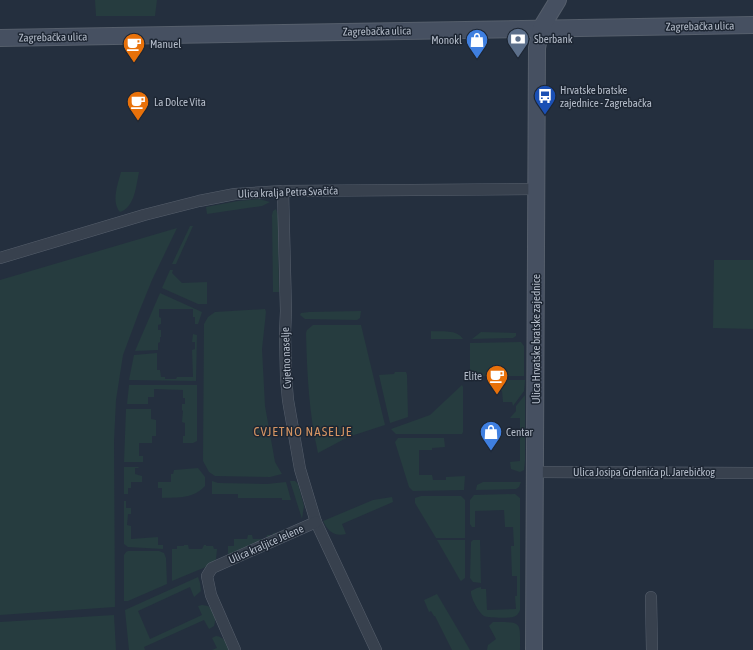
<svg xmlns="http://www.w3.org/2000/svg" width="753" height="650" viewBox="0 0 753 650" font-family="'Asap Condensed',sans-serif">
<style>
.green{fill:#263c3f}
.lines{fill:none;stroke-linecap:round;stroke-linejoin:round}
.street-casing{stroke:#565f6c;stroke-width:12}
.secondary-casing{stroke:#565f6c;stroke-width:18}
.street{stroke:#38414e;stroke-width:11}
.secondary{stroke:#465061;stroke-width:16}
.labels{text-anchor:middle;stroke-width:3;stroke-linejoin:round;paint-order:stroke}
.street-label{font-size:11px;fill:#b4bcc9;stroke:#1d2633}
.poi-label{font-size:11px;fill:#b4bcc9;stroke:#1d2633;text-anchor:start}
.quarter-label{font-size:13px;letter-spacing:1px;fill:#d59563;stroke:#1d2633}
</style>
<rect width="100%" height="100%" fill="#242f3e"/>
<g class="green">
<polygon points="95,0 157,0 155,16 96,16"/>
<path d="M121,172H139C136,186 135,207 120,212C111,202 118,183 121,172Z"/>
<polygon points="259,199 270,202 262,206 207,214 206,207 238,201"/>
<polygon points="276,209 278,216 279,292 273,292 272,215 273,211"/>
<polygon points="190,226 193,226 176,264 172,264"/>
<polygon points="177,228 152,280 139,312 123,355 116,400 114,441 115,607 0,615 0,280"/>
<polygon points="714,260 753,260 753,329 713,328"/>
<polygon points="170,270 173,270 172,273 182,283 207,282 207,304 198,304 162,288"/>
<polygon points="160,293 202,312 198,324 195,324 195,317 193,317 193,309 159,309 159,317 161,318 161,324 158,325 158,330 161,330 161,337 160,337 160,342 158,343 158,350 135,351"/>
<polygon points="265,309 266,312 262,349 265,406 275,462 282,474 270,477 215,476 209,472 203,461 204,324 208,317 215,312"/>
<polygon points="361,311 360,318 357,320 305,319 300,315 301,313 309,312"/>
<path d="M313,325H361L385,425L348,437L318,453C309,414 307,373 306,333L307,330Z"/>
<path d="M431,331C442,332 457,329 463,339H431Z"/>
<polygon points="481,332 516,333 516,336 513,338 472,339"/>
<polygon points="193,334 197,335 196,381 129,380 134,355 157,353 157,370 160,370 161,377 165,377 165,379 176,379 177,377 193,377 192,350 195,349 195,342 192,342"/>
<polygon points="521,342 524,346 524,376 474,376 470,372 470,343"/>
<polygon points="395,372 406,372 407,375 408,417 390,423 379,375 394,374"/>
<polygon points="500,380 525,380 524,391 513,406 512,402 503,402 502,391 500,390"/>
<polygon points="129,385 197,385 197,441 193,443 183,443 183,436 185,436 185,423 182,422 183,411 182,410 182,404 185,404 185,398 183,398 183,390 154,389 154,397 148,397 148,404 127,404"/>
<polygon points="462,385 463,387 463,432 462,434 396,434 391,429 430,415"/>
<polygon points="525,395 525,461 524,470 520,472 511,469 510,462 520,461 520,418 510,418 516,411 516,406"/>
<polygon points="126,409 151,409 151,419 156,420 156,436 152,436 152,443 139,443 139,456 143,456 143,462 124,462"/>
<polygon points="398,438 444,438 445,447 432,448 432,450 419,450 419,475 432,475 433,480 446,480 446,477 465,476 464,490 413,491 409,487 395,442"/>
<polygon points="124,467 138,467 139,468 135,468 135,474 142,476 142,482 131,482 131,488 128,488 128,494 124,494"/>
<path d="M198,468L205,477V486C193,499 179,497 162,498V488H158V482H171V474H173L174,470Z"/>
<polygon points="212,481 218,483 267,484 286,482 291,500 282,500 282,498 238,498 238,494 212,494"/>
<polygon points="290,481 295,481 298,484 304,506 302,519"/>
<polygon points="483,482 521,482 519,487 516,489 476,490 477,485"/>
<path d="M515,494L520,498V610C519,613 517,616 513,617C509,618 488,618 484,616C479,613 470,597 471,591L477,588L481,587V589H486L487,610L516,609L515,596H517V576H512L511,546H514L513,527H505L504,510L475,511V527H472L470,524V500L474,495Z"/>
<polygon points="421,496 461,496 465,500 465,538 436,538 415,503 415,498"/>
<path d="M392,497L393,502L342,524L346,534C334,537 328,531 323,521L373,500Z"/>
<polygon points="124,501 126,501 126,508 131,508 131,514 128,514 127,525 131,526 131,539 158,537 158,545 163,545 163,549 128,547 124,544"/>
<polygon points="273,533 280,533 228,558 228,546 234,546 234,539 247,539 248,535 252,535 253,539 266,539 267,535 273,535"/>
<polygon points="437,540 465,540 465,578 461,581 460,580"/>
<polygon points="473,540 480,540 481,583 473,582 470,578 471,542"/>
<polygon points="184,545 188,545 189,549 202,549 204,545 206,545 206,546 213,546 214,549 217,549 216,559 213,564 172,581 172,549 177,549 177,546 184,546"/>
<polygon points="128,551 159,551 164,553 166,558 167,584 128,601 124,601 124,555 126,552"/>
<path d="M198,577L200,583L201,591L194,597L190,587L138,611L150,639L202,615L198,606L202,605L208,606C214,611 217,618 214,626L209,629L204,620L144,647L145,650H129L125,610Z"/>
<polygon points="437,594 470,650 452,650 435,616 434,616 431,611 429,612 424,600"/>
<polygon points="114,615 116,650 0,650 0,622"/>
<path d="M493,622C523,622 520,621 520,650H487L488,645L496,639L489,626Z"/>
<path d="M216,636C225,637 226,643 229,650H212L217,648L212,638Z"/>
</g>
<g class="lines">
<g class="street-casing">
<g id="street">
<polyline points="283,191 286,311 285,334 286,377 288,400 300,469 316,522 376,650"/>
<polyline points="0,258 144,215 199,201 235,194 283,191 536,189"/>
<polyline points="535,472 753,473"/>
<polyline points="651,597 652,650"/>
<polyline points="235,650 211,595 207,576 212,568 316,522"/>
</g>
</g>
<g class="secondary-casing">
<g id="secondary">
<polyline points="0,38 753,25"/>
<polyline points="534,650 537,48 541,28 558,0"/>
</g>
</g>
<use href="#street" class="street"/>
<use href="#secondary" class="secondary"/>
</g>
<defs>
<g id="bank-pin" transform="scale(1.15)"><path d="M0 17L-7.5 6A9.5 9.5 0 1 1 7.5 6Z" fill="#5c6f8a" stroke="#1d2633"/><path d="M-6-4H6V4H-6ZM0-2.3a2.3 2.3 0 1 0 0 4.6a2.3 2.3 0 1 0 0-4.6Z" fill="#fff"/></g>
<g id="shop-pin" transform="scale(1.15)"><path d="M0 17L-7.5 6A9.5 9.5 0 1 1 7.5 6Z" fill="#3f7fe0" stroke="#1d2633"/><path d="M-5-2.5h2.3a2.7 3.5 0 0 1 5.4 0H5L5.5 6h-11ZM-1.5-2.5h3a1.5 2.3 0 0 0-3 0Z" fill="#fff"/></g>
<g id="cafe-pin" transform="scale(1.15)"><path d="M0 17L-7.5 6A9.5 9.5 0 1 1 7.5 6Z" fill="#e8710a" stroke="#1d2633"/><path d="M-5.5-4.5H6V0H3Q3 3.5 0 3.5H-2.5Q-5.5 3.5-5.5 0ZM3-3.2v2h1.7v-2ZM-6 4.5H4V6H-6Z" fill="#fff"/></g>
<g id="bus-pin" transform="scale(1.15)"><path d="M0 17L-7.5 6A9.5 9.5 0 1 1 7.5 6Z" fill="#1a4fb4" stroke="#1d2633"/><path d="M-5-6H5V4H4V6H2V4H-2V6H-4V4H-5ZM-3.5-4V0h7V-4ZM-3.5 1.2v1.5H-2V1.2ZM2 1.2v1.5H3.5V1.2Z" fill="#fff"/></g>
</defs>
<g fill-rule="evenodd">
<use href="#bank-pin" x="518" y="39"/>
<use href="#shop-pin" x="477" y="40"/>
<use href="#cafe-pin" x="134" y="44"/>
<use href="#bus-pin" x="545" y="96"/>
<use href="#cafe-pin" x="138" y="102"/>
<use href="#cafe-pin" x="497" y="376"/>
<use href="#shop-pin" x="491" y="432"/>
</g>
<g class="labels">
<g class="street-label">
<text transform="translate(700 26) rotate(-1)" y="4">Zagrebačka ulica</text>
<text transform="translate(377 31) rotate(-1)" y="4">Zagrebačka ulica</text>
<text transform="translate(53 37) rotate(-1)" y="4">Zagrebačka ulica</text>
<text transform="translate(288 192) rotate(-2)" y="4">Ulica kralja Petra Svačića</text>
<text transform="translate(536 339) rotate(-90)" y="4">Ulica Hrvatske bratske zajednice</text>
<text transform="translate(286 358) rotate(-92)" y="4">Cvjetno naselje</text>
<text x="644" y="476">Ulica Josipa Grdenića pl. Jarebičkog</text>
<text transform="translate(266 544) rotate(-24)" y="4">Ulica kraljice Jelene</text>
</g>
<g class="poi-label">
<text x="534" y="43">Sberbank</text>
<text x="462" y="44" text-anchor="end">Monokl</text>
<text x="150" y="48">Manuel</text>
<text x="560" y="94">Hrvatske bratske<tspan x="560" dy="13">zajednice - Zagrebačka</tspan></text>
<text x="154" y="106">La Dolce Vita</text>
<text x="482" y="380" text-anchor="end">Elite</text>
<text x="506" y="436">Centar</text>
</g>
<g class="quarter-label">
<text x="303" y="436">CVJETNO NASELJE</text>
</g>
</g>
</svg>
